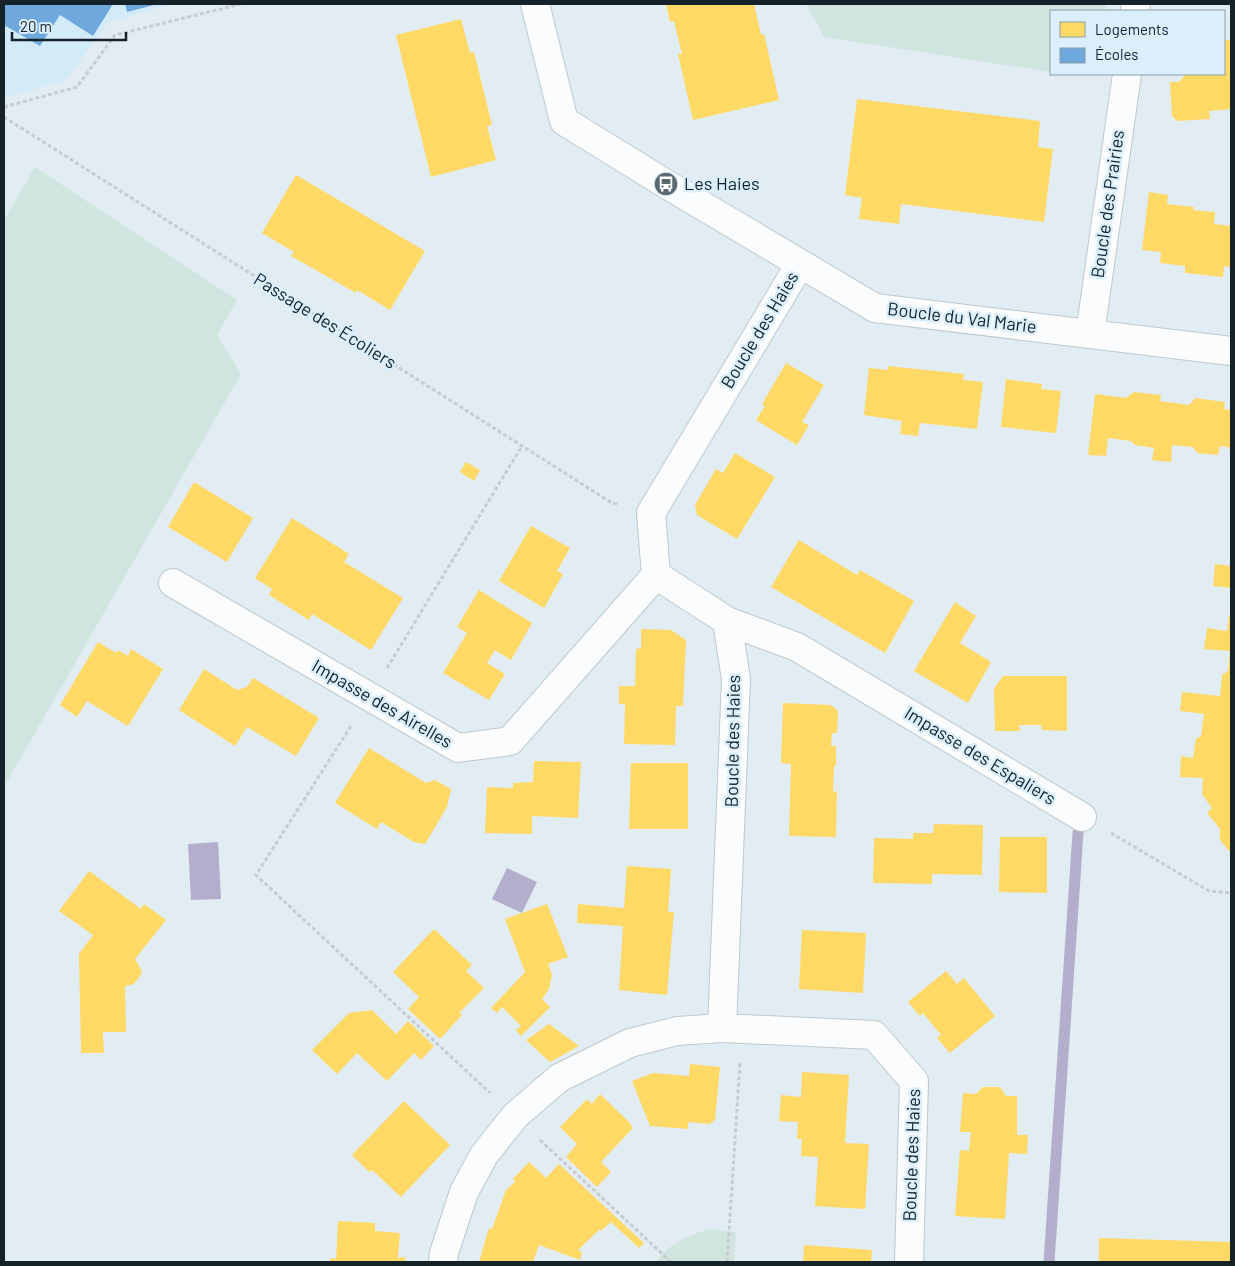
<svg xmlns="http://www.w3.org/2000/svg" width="1235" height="1266" viewBox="0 0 1235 1266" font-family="Barlow,sans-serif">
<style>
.built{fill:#d3ebf8}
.green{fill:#d0e5e0}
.water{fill:#b2aecb}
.homes{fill:#ffd966}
.schools{fill:#6fa8dc}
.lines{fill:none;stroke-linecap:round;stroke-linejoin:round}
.stream{stroke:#b2aecb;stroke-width:11}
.minor-casing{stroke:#bdc9cf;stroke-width:30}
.path{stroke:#c9cccf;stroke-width:3;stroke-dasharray:4 2.5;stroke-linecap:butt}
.minor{stroke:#fbfcfd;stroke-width:28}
.labels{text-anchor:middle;stroke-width:5;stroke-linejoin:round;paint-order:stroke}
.poi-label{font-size:18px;fill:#152229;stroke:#daeffb;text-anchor:start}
.street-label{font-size:18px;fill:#152229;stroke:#daeffb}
</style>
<rect width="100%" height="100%" fill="#e2edf3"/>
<polygon class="built" points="4,4 174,4 109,22 65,81 4,98"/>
<g class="green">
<polygon points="806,4 1106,4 1105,11 1051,11 1051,72 824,37"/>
<polygon points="35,167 237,300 217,335 241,374 4,787 4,220"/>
<path d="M709,1229L736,1232L734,1262H656C668,1244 689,1235 709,1229Z"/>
</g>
<g class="water">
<polygon points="218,842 221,899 191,900 188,844"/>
<polygon points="507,868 537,882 522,913 492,899"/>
</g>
<g class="homes">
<polygon points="666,4 754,4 761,35 764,34 779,100 693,120 678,54 682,54 674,21 670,22"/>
<polygon points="461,19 470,53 474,52 492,125 487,126 496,160 431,177 396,35"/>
<polygon points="1224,40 1231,40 1231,109 1209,111 1210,119 1177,121 1172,116 1170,82 1179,82 1186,74 1224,74"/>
<polygon points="857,99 1040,121 1038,147 1053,149 1044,222 901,204 899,224 859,219 862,198 845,195"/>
<polygon points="296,175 425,251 390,310 357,290 356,293 291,256 294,252 262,233"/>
<polygon points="1149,192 1168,195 1167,204 1194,207 1193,210 1215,212 1214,224 1231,226 1231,267 1224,266 1223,277 1185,273 1185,266 1160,263 1161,252 1142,250"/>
<polygon points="786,363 824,385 802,422 809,425 797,445 756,420 765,406 762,404"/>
<polygon points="888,366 964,374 963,380 983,382 977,429 920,423 918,436 900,434 902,421 864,415 869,368 888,370"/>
<polygon points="1006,379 1042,384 1041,389 1061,391 1056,433 1001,427"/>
<polygon points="1134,392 1161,395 1160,401 1189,405 1195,398 1225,402 1224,409 1231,410 1231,451 1228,447 1220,446 1218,455 1197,453 1193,447 1172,445 1171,462 1152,460 1154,448 1135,445 1131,441 1108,438 1106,456 1088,455 1095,394 1126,398"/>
<polygon points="735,453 775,477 737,539 697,515 695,505 716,469 723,473"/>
<polygon points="466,462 480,470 474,481 460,472"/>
<polygon points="194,482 253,518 227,562 168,527"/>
<polygon points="292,518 349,554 344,562 403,598 371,650 312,614 309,620 269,595 272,589 255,578"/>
<polygon points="531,526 570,548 557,571 563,574 544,608 499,581"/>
<polygon points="799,540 857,575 860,570 914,601 885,653 771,587"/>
<polygon points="1215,564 1231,566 1231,588 1213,586"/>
<polygon points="479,590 532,623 511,660 495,650 487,663 505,674 489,700 443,673 467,633 457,627"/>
<polygon points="955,602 976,616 960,643 991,662 968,703 914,671"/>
<polygon points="1231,613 1231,850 1229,851 1220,840 1220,829 1207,813 1212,808 1202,794 1203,778 1180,777 1181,756 1193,758 1196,739 1201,736 1204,714 1180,711 1182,692 1220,696 1222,675 1228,671 1230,651 1204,649 1207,628 1227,631 1229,616"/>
<polygon points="641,629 671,630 686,640 683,706 676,706 675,745 624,744 625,704 619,704 619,686 635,686 636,649 641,648"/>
<polygon points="98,642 116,653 118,650 128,656 131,649 163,669 128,726 87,701 77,717 60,705"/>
<polygon points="204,669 237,690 247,687 253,678 319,718 296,756 247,727 235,746 179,710"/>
<polygon points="1003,676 1067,676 1067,731 1042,730 1041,725 1019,725 1020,731 995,731 994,689"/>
<polygon points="783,703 831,705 838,711 837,733 832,733 831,746 836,746 836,766 834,766 833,792 837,791 836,837 789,836 791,764 781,763"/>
<polygon points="369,748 426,783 435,780 451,789 447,807 425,844 414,842 381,822 377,829 335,803"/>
<polygon points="534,761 581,762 578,818 532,816 532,834 485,833 487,787 513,788 513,783 533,782"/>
<polygon points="631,763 688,763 688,829 629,829"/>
<polygon points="934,824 983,825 982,875 932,874 932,884 873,883 874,838 913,839 913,833 933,833"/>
<polygon points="1000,837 1047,837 1047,893 999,892"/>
<polygon points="627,866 671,869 668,912 674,912 667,995 619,990 623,926 577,923 578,904 624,908"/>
<polygon points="89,871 141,909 144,904 166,920 135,959 142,971 140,976 134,984 125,986 126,1032 103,1032 104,1053 81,1053 79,954 93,935 59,911"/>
<polygon points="547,904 568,957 548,964 552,975 549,989 542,999 550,1007 521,1036 516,1030 521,1026 502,1007 497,1013 491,1008 525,972 505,919"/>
<polygon points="434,929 472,965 466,971 484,988 459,1013 462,1015 440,1039 408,1009 419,997 393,972"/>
<polygon points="802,930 866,933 863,993 799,989"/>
<polygon points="946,971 957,984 964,978 995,1016 950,1053 937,1038 941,1035 923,1013 920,1016 908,1002"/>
<polygon points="372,1010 396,1034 408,1021 434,1046 421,1060 414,1053 387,1081 357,1053 337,1074 312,1050 349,1013"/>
<polygon points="549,1024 579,1046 550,1062 526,1040"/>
<polygon points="690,1064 720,1067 715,1120 709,1124 688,1122 688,1129 650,1126 632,1081 653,1073 689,1076"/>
<polygon points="802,1072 849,1075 845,1143 869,1144 865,1209 815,1206 818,1157 801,1156 802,1139 797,1139 798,1122 779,1121 781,1095 801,1097"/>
<polygon points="983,1087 1000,1087 1006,1096 1017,1096 1017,1135 1028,1135 1027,1154 1009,1153 1005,1219 955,1216 960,1150 969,1151 971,1132 960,1132 963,1093 976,1094"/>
<polygon points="600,1094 629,1122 633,1128 601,1162 611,1172 597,1187 566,1157 577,1144 560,1127 587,1099 592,1104"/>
<polygon points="404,1101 450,1145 401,1197 372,1170 369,1172 352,1155"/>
<polygon points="529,1162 546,1178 559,1164 644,1243 639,1248 611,1222 601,1231 600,1229 578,1250 582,1252 580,1260 539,1245 533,1262 479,1262 489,1228 492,1229 506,1190 515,1182 513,1179"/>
<polygon points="338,1221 375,1223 375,1231 400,1233 398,1258 405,1257 405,1262 330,1262 330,1258 336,1259"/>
<polygon points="1099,1238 1231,1242 1231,1262 1099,1262"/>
<polygon points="804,1245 872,1250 871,1262 803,1262"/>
</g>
<g class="schools">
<polygon points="4,4 113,4 93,36 60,15 40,46 4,25"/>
<polygon points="125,4 158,4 127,12"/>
</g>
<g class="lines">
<polyline class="stream" points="1049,1262 1078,833"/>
<g class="minor-casing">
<g id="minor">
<polyline points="535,4 564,121 666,184 875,308 1231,351"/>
<polyline points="1135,11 1136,4"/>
<polyline points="1090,334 1127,74"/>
<polyline points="173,583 458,748 510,741 656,575"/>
<polyline points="727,621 797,647 1082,817"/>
<polyline points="722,1028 736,679 727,621 656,575 651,513 800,264"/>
<polyline points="443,1262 444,1253 464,1192 484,1155 515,1116 559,1078 630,1043 677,1031 722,1028 874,1035 914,1081 909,1262"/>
</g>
</g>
<g class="path">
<polyline points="4,107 77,87 115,35 241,4"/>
<polyline points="4,117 612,503 619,504"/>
<polyline points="387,668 522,446"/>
<polyline points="351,726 256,875 490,1093"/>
<polyline points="1111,833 1209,891 1231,893"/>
<polyline points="540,1140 671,1262"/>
<polyline points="727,1262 740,1063"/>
</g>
<use href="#minor" class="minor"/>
</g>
<defs>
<g id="bus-disc" transform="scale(1.25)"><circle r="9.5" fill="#5d6970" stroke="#daeffb"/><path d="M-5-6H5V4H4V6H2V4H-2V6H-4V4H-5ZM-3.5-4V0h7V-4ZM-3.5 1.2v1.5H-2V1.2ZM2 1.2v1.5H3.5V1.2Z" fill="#fff"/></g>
</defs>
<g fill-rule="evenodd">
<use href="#bus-disc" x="666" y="184"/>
</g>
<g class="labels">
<g class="poi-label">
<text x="684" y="190">Les Haies</text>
</g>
<g class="street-label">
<text transform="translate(1108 204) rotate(-82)" y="6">Boucle des Prairies</text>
<text transform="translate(962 318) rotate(7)" y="6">Boucle du Val Marie</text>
<text transform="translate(325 321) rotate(32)" y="6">Passage des Écoliers</text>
<text transform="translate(760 330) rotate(-59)" y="6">Boucle des Haies</text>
<text transform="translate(382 704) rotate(30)" y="6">Impasse des Airelles</text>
<text transform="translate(733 741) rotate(-89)" y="6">Boucle des Haies</text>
<text transform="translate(980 756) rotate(31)" y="6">Impasse des Espaliers</text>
<text transform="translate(912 1155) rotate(-88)" y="6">Boucle des Haies</text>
</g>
</g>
<rect width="1235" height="1266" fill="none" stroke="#152229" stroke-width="10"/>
<rect x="1050" y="10" width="175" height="65" fill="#daeffb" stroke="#8b9da7"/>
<rect x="1060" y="22" width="25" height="15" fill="#ffd966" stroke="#8b9da7"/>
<text x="1095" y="35" font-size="15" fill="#152229">Logements</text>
<rect x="1060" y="48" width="25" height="15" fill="#6fa8dc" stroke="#8b9da7"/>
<text x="1095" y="60" font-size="15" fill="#152229">Écoles</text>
<path d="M12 32v8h114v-8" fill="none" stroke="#152229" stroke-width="2.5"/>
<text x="20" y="32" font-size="15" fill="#152229" stroke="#daeffb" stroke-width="4" paint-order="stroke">20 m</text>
</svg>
